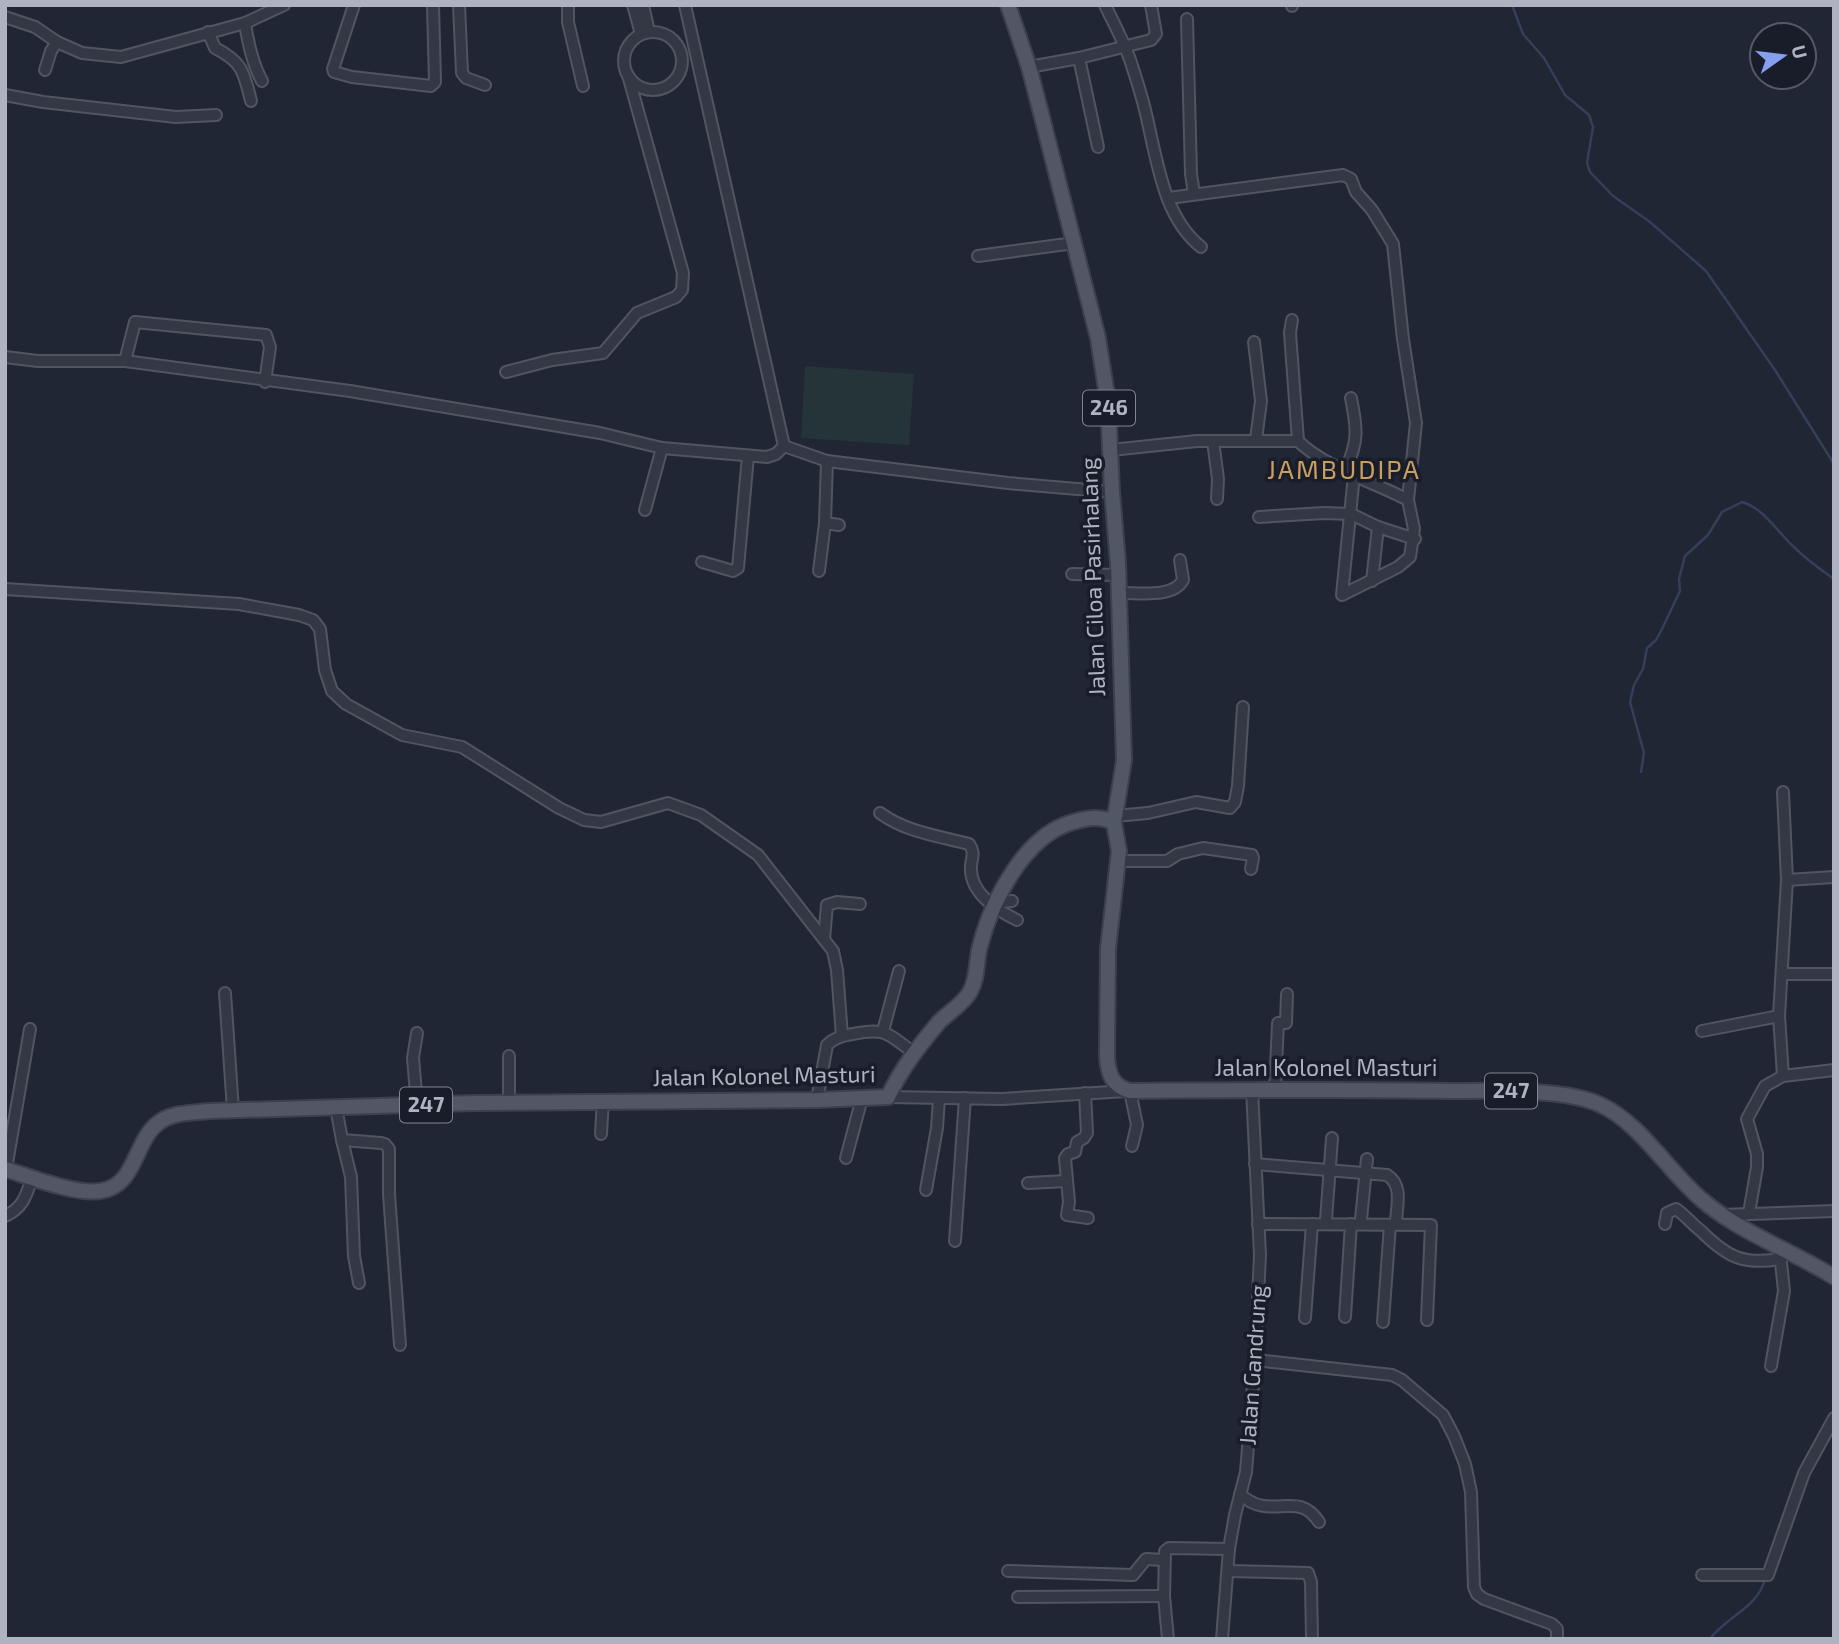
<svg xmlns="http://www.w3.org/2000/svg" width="1839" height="1644" viewBox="0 0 1839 1644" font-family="'Exo 2',sans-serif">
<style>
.garden{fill:#253438}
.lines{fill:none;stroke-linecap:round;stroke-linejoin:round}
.stream{stroke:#353f5a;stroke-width:2.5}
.minor-casing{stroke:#515562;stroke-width:14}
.major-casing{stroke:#3d414e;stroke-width:18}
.minor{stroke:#343844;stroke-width:10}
.major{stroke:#515765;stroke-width:14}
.labels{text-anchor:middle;stroke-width:7;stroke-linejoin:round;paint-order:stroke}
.shield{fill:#191d29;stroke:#818593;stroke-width:2}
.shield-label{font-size:21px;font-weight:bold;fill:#aeb2c1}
.street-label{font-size:23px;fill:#aeb2c1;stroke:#191d29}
.quarter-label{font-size:26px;letter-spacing:2px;fill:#c99e61;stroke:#191d29}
</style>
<rect width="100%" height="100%" fill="#202634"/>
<polygon class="garden" points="805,366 914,374 909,445 801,438"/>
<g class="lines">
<g class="stream">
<polyline points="1512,5 1523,34 1544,58 1565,95 1589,115 1593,127 1587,163 1590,172 1613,196 1650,222 1706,271 1775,370 1834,464"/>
<path d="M1641,772L1644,753L1630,702L1634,685L1643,669L1647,648L1656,640L1662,629L1680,591L1679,579L1685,556L1708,535L1722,512L1742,502C1764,508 1778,533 1795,548C1806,559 1821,570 1834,579"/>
<path d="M1710,1639C1725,1617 1758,1608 1765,1579"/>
</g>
<g class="minor-casing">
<g id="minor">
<polyline points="354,5 333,69 334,72 352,77 431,86 435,82 433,5"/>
<polyline points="459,5 462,73 466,78 485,85"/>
<polyline points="568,5 568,22 583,86"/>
<polyline points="633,5 641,34"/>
<polyline points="643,5 649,32"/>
<path d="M1105,5C1115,26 1127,47 1133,69C1140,90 1146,111 1150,132C1159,172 1167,220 1201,247"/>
<polyline points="1292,5 1292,6"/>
<polyline points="5,17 35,27 57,42 82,53 121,57 245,23 284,5"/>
<polyline points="1187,19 1191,174 1194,194"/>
<path d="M245,23C248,43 252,63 262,81"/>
<circle cx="653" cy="61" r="29"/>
<path d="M208,32L215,48C243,62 244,73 251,101"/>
<polyline points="1079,58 1098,147"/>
<polyline points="1029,67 1079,58 1151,40 1156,34 1151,5"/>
<polyline points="45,70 51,51 57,42"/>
<polyline points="5,95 43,102 176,117 216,115"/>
<polyline points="1169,198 1343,175 1351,179 1356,192 1372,210 1393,244 1403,339 1416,423 1408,500"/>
<polyline points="978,256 1074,243"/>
<polyline points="1292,320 1290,333 1298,441"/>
<polyline points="1254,342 1261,401 1256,440"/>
<polyline points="5,357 38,361 125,361 350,391 600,433 662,448 767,457 776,454 784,446 685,5"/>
<polyline points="125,361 135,322 266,335 270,347 265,382"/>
<polyline points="506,372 552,360 603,353 637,313 676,297 682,290 683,273 628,75"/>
<polyline points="1213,441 1218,479 1217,499"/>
<polyline points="784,446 827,461 1008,483 1112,492"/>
<path d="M1111,450L1197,441H1298C1326,468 1374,482 1408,500L1414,529L1410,557L1398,567L1342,595L1354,475"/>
<polyline points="827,461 825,523 839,525"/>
<path d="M1345,470C1359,442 1357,428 1351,398"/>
<polyline points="645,510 662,448"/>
<polyline points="1259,517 1324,513 1351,514 1378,527 1415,539"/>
<polyline points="702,562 733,571 738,568 748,456"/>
<polyline points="819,571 825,523"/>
<polyline points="1072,574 1118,575"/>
<polyline points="1372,581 1378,527"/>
<polyline points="5,589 239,604 299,615 313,620 320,629 325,670 332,691 346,704 402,735 462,747 559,808 584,820 601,822 668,803 701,815 758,855 833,951 837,970 842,1036"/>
<path d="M1118,593C1136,592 1173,599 1183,580L1180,560"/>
<path d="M880,813C906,832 938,836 969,844C975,852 972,856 971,866C969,892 996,910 1017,920"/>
<polyline points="1115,816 1148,813 1196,802 1230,808 1235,802 1238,786 1243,707"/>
<polyline points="1118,861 1167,861 1178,854 1203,848 1252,855 1253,858 1251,869"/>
<polyline points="1787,880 1834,877"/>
<polyline points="996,903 1012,901"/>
<polyline points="824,939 827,905 837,902 860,904"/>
<polyline points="1783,974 1834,974"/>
<polyline points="225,993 233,1110"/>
<polyline points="883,1031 899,971"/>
<polyline points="1702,1031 1779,1016"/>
<polyline points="417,1033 413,1058 417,1105"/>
<polyline points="1783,1076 1834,1070"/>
<polyline points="1275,1090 1278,1023 1286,1023 1287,994"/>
<polyline points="1130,1091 1137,1125 1132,1146"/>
<polyline points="1085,1093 1087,1133 1084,1138 1077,1142 1075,1152 1068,1154 1065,1158 1069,1202 1067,1215 1088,1218"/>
<polyline points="888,1097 1002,1099 1126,1091"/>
<path d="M817,1100L827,1045C834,1038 843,1035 853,1034C886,1027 888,1034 914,1053"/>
<polyline points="509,1103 509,1056"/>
<polyline points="336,1107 342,1140 381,1143 385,1144 389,1149 389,1194 400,1345"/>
<polyline points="601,1134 603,1100"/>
<polyline points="342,1140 351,1177 354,1256 359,1283"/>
<polyline points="846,1158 862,1098"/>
<path d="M1255,1164L1387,1175C1403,1185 1397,1205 1396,1221"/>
<polyline points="6,1169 30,1029"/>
<polyline points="1028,1183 1067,1181"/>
<polyline points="926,1190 937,1128 939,1098"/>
<polyline points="1749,1213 1757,1167 1757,1154 1747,1119 1765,1086 1783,1076 1779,1016 1787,880 1783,792"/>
<polyline points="1721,1215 1834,1211"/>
<path d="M5,1216C23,1208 26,1196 32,1178"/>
<polyline points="1361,1219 1367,1159"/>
<polyline points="1326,1220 1332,1138"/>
<polyline points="1258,1224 1431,1225 1427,1320"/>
<path d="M1665,1224L1667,1213L1676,1209C1685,1215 1692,1224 1701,1231C1728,1258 1744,1265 1781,1259"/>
<polyline points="955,1241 965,1098"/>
<polyline points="1345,1317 1351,1224"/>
<polyline points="1305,1318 1312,1224"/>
<polyline points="1383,1322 1390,1225"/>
<polyline points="1255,1360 1392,1375 1402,1380 1443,1415 1454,1436 1465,1464 1471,1492 1474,1587 1477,1594 1484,1599 1552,1624 1557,1629 1557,1639"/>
<polyline points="1771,1366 1784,1291 1780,1253"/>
<path d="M1240,1494C1271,1523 1297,1488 1319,1522"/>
<polyline points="1008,1571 1133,1575 1146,1559 1164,1560"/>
<polyline points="1228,1571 1308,1573 1311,1582 1312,1639"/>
<polyline points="1702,1575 1768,1575 1804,1473 1834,1418"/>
<polyline points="1018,1597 1164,1596"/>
<polyline points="1168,1639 1164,1596 1165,1551 1169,1548 1229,1549"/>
<polyline points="1222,1639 1229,1549 1235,1515 1246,1472 1255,1360 1260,1255 1252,1089"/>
</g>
</g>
<g class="major-casing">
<g id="major">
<path d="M1008,5L1029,67L1042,117L1098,338L1108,402L1112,492L1118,563L1124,760L1114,823L1119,851L1108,949L1107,1056C1108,1074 1112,1086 1130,1091C1237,1090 1343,1089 1449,1091C1490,1091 1566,1088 1601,1105C1640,1123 1669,1172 1701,1199C1740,1233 1791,1250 1834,1277"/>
<path d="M5,1169C30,1177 76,1195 100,1191C138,1186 133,1139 161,1121C174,1112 194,1113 209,1111L475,1103L817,1100L888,1097C901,1069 919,1046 939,1022C949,1012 963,1004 970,992C978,978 976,961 980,946C992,900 1025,835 1073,822C1087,818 1101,815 1114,823"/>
</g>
</g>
<use href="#minor" class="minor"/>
<use href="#major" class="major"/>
</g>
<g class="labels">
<g class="shield">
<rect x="1083" y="390.5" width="52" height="35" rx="5"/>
<rect x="1485" y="1073.5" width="52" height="35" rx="5"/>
<rect x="400" y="1087.5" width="52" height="35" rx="5"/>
</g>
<g class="shield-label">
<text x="1109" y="415">246</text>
<text x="1511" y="1098">247</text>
<text x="426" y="1112">247</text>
</g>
<g class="street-label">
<text transform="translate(1093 577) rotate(-92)" y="8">Jalan Ciloa Pasirhalang</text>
<text x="1326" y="1076">Jalan Kolonel Masturi</text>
<text transform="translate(764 1076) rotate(-1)" y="8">Jalan Kolonel Masturi</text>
<text transform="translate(1253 1365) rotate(-86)" y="8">Jalan Gandrung</text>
</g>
<g class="quarter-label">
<text x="1344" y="479">JAMBUDIPA</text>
</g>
</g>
<rect width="1839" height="1644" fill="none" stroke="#aeb2c1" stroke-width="14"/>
<g transform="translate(1783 56) rotate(76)"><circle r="33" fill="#191d29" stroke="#555966" stroke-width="2"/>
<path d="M0-5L12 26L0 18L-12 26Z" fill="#869eee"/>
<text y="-10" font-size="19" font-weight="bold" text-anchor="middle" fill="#aeb2c1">U</text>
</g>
</svg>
